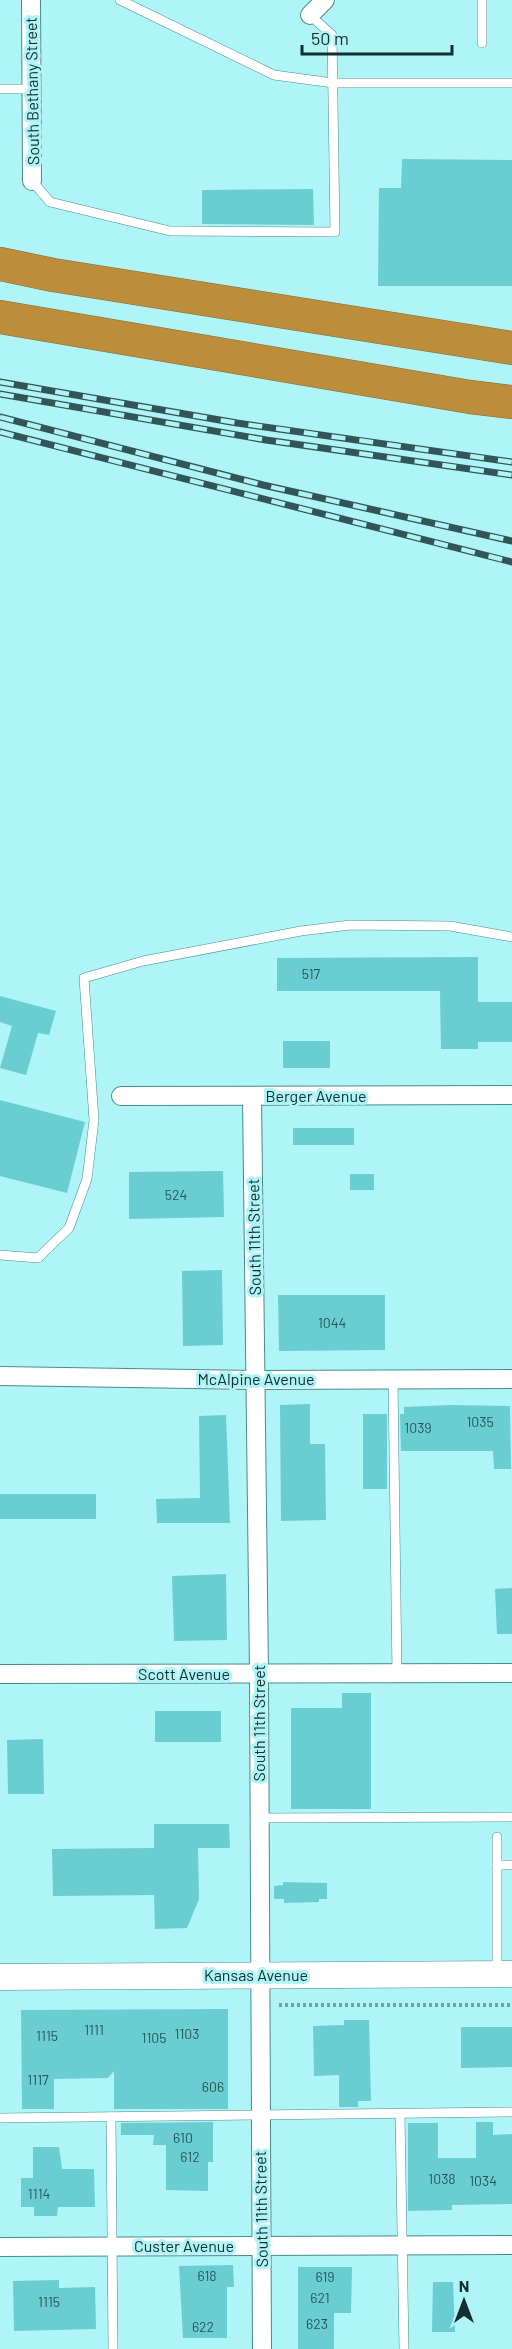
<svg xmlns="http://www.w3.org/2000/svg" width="512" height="2349" viewBox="0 0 512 2349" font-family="Barlow,sans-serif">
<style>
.building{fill:#6acdd2}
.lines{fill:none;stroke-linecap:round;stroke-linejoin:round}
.lane-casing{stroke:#488b8e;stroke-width:10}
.street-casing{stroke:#488b8e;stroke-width:20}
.secondary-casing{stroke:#488b8e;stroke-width:27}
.highway-casing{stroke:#806c37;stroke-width:34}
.path{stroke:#6fa3a5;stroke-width:4;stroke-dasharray:3 3;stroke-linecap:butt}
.lane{stroke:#fff;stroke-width:9}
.street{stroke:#fff;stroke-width:18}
.secondary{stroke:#fff;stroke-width:26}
.highway{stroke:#bc8e3b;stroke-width:33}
.rail-casing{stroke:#325658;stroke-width:7}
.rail{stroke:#aff4f7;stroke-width:4.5;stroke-dasharray:14;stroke-linecap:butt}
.labels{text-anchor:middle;stroke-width:6;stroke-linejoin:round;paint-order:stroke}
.number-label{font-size:14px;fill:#285658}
.street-label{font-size:16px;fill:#122e2f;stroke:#aff4f7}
</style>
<rect width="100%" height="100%" fill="#aff4f7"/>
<g class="building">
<polygon points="402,159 512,160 512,286 378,286 379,188 401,188"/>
<polygon points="313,189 314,225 202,224 202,190"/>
<polygon points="478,957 478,1002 512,1002 512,1042 478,1042 478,1049 441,1049 440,991 277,991 277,958"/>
<polygon points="0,996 56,1011 49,1035 38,1033 26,1075 0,1068 12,1026 0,1022"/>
<rect x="283" y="1041" width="47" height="27"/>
<polygon points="0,1100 85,1122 67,1193 0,1176"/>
<rect x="293" y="1128" width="61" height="17"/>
<polygon points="223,1171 224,1217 129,1219 129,1172"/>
<rect x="350" y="1174" width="24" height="16"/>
<polygon points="222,1270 223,1345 183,1346 182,1271"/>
<polygon points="278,1295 385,1295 385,1350 279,1351"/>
<polygon points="310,1404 310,1444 325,1444 326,1520 281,1521 280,1405"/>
<polygon points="450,1405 510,1406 511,1469 494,1469 493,1451 401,1451 400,1414 404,1414 404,1407"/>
<rect x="363" y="1414" width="24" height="75"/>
<polygon points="226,1415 230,1523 157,1523 156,1499 200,1498 199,1416"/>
<rect x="0" y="1494" width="96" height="25"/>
<polygon points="226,1574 227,1640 174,1641 172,1576"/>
<polygon points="512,1588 512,1634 497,1634 495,1589"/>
<polygon points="342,1693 371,1693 371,1809 291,1809 291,1708 342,1708"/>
<rect x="155" y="1711" width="66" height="31"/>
<polygon points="43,1739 44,1794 8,1794 7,1740"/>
<polygon points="154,1824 229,1824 230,1848 198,1848 199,1899 187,1928 155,1929 154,1895 53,1896 52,1849 154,1848"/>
<polygon points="283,1882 327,1883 327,1899 319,1899 319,1902 284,1903 284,1899 274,1899 274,1886 283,1885"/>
<polygon points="228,2009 228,2109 114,2109 114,2071 108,2078 54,2079 54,2109 22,2109 21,2010"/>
<polygon points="344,2020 369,2020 371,2101 358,2101 358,2107 339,2107 339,2075 314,2076 313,2026 344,2025"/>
<polygon points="461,2027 512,2027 512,2067 461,2068"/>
<polygon points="213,2122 213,2162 208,2162 208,2191 166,2190 166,2145 153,2145 154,2135 121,2135 121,2123"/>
<polygon points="476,2122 493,2122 493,2135 512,2134 512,2204 452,2205 452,2210 408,2211 408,2123 438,2123 438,2158 476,2158"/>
<polygon points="33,2147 59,2147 62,2169 94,2169 95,2207 58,2207 57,2216 34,2216 34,2207 21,2207 21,2178 33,2178"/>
<polygon points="233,2265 234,2287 227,2287 227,2338 183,2338 179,2266"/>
<polygon points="298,2267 352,2267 351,2313 334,2313 334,2349 298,2349"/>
<polygon points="59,2280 59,2288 95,2287 96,2329 14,2331 13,2281"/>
<polygon points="433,2282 453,2282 455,2332 432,2332"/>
</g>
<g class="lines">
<g class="lane-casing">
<g id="lane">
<polyline points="120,0 274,75 333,83 512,83"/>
<polyline points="482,0 482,43"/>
<polyline points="0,89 32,89"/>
<polyline points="32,181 50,202 170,231 335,232 332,35 310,15"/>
<polyline points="0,1255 38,1258 69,1228 87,1179 94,1120 84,978 143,961 301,931 350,925 450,926 512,937"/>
<polyline points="393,1379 397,1674"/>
<polyline points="260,1818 512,1817"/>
<polyline points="497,1865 512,1865"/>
<polyline points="497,1971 497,1837"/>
<polyline points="400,2114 404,2349"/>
<polyline points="111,2117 113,2349"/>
<polyline points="0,2118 512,2112"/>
</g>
</g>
<g class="street-casing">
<g id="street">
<polyline points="31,0 32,181"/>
<polyline points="310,15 325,0"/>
<polyline points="121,1096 512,1095"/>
<polyline points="252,1097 259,1674 262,2349"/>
<polyline points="0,1376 256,1380 512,1379"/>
<polyline points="0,1674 512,1673"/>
<polyline points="0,2247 512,2245"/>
</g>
</g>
<g class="secondary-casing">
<polyline id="secondary" points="0,1977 512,1974"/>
</g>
<g class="highway-casing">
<g id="highway">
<polyline points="0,264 53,275 512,348"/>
<polyline points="0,317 470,397 512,402"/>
</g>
</g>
<polyline class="path" points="279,2005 512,2005"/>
<use href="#lane" class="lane"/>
<use href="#street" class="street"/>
<use href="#secondary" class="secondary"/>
<use href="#highway" class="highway"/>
<g class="rail-casing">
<g id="rail">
<polyline points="0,382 237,423 512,462"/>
<polyline points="0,394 266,440 512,475"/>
<polyline points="0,417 263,485 512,541"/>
<polyline points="0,432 512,562"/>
</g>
</g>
<use href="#rail" class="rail"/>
</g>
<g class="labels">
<g class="number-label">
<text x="311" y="979">517</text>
<text x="176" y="1200">524</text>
<text x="332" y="1328">1044</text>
<text x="480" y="1427">1035</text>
<text x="418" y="1433">1039</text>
<text x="94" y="2035">1111</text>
<text x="187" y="2039">1103</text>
<text x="47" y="2041">1115</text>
<text x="154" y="2043">1105</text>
<text x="38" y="2085">1117</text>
<text x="213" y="2092">606</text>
<text x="183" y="2143">610</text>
<text x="190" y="2162">612</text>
<text x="442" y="2184">1038</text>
<text x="483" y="2186">1034</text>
<text x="39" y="2199">1114</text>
<text x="207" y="2281">618</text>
<text x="325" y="2282">619</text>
<text x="320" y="2303">621</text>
<text x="49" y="2307">1115</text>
<text x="317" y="2329">623</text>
<text x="203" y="2332">622</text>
</g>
<g class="street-label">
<text transform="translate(32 91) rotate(-91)" y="6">South Bethany Street</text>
<text x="316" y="1102">Berger Avenue</text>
<text transform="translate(254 1237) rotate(-91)" y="6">South 11th Street</text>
<text x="256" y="1385">McAlpine Avenue</text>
<text x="184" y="1680">Scott Avenue</text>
<text transform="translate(259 1723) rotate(-90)" y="6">South 11th Street</text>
<text x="256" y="1981">Kansas Avenue</text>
<text transform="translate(261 2209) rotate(-91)" y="6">South 11th Street</text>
<text x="184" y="2252">Custer Avenue</text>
</g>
</g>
<g transform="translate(464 2301)" stroke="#aff4f7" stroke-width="4.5" paint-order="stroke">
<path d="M0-4.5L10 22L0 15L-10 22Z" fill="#122e2f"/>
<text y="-9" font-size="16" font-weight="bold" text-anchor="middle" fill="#122e2f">N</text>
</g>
<path d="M302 45v9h150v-9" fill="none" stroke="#122e2f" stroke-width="3"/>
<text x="311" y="45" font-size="18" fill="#122e2f" stroke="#aff4f7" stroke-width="4.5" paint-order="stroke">50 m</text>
</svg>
